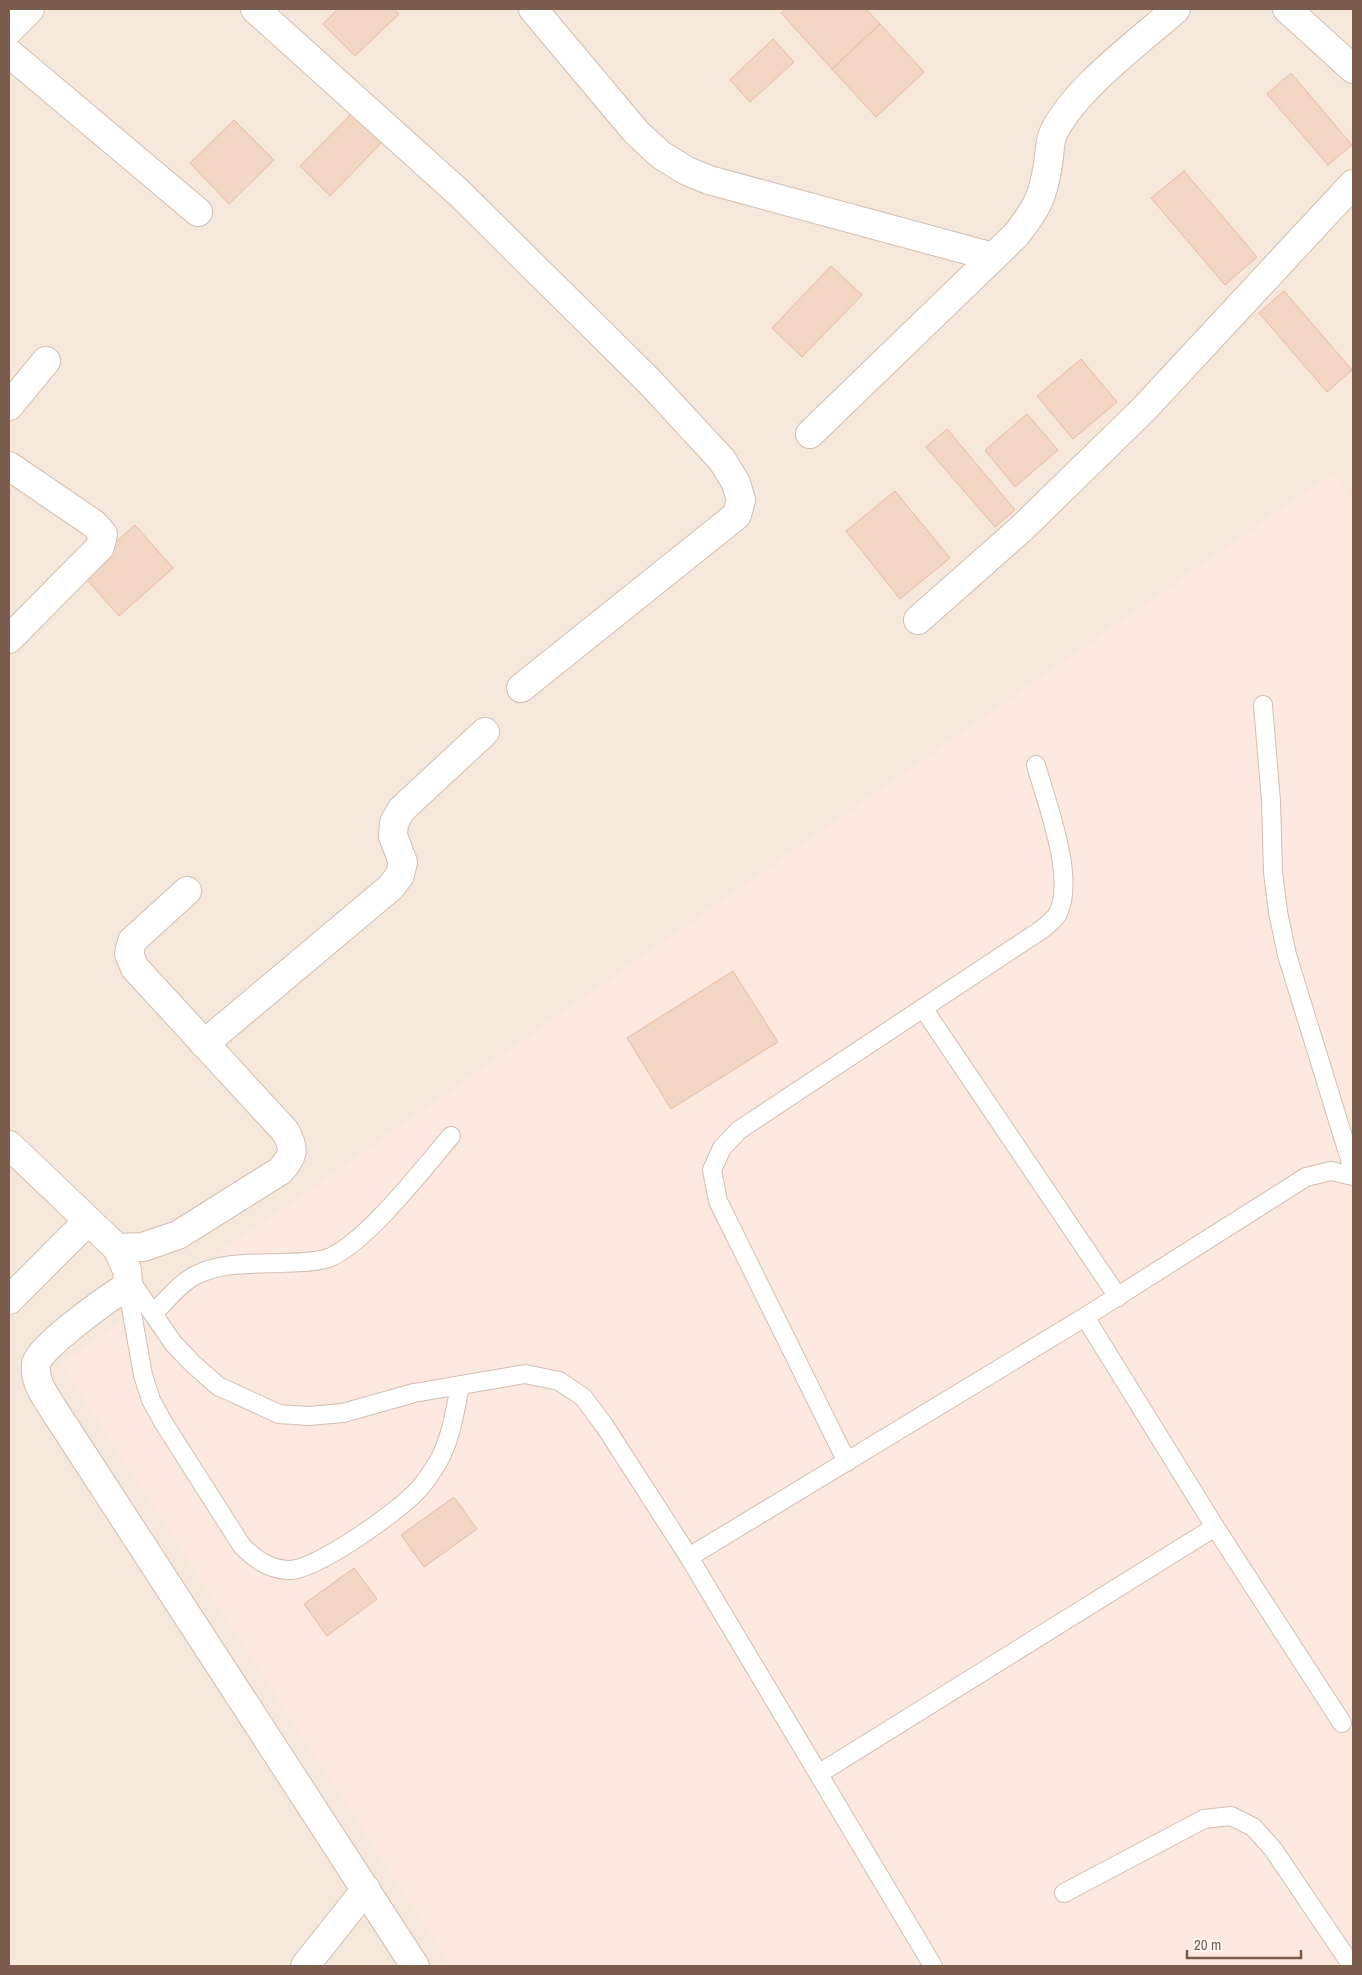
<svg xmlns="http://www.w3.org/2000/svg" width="1362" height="1975" viewBox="0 0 1362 1975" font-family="'Archivo Narrow',sans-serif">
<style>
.residential{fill:#f5e8da}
.commercial{fill:#fde8e0}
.building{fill:#f3d5c3;stroke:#e6bba3}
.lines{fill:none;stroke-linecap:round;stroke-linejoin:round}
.service-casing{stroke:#d1beb0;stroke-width:20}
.minor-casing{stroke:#d1beb0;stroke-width:30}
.service{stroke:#fff;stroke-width:18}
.minor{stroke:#fff;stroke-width:28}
</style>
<rect width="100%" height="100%" fill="#fdf6ec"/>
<rect class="residential" x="9" y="9" width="1344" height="1957"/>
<polygon class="commercial" points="1334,472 1353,502 1353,1966 451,1966 61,1364"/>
<g class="building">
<polygon points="338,9 393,9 399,14 355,56 323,24"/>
<polygon points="786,9 866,9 880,24 832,69 781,13"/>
<polygon points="880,24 924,72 876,117 832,69"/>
<polygon points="773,39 794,62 750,102 730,80"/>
<polygon points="1291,73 1352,145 1328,165 1267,94"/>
<polygon points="357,108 387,137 330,196 300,166"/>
<polygon points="234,120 274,160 229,204 190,163"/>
<polygon points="1184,171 1257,257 1225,285 1151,198"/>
<polygon points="831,266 862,295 802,357 772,328"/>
<polygon points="1284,291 1352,370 1327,392 1259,313"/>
<polygon points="1081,359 1117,402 1073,439 1037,396"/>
<polygon points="1027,414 1058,450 1015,487 985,450"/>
<polygon points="947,429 1015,510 995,527 926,447"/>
<polygon points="895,491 950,558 900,599 846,531"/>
<polygon points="135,525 173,568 119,616 81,573"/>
<polygon points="733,971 778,1042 671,1109 627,1038"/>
<polygon points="454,1497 477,1529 424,1567 401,1535"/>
<polygon points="354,1568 377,1599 327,1636 304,1604"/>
</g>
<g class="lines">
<g class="service-casing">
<g id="service">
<polyline points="1263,705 1271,801 1273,872 1278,912 1287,955 1353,1169"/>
<polyline points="923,1008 1118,1297"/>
<path d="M154,1313C167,1300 180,1283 196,1275C221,1262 255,1264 282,1263C298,1262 316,1263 331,1257C368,1240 423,1169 451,1136"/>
<polyline points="1085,1317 1215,1527 1342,1723"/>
<path d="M460,1386C455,1411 451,1439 438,1462C432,1471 426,1482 418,1490C399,1511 314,1572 288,1570C268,1569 255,1559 242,1546L163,1422L151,1400L143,1375L127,1285L128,1282L132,1283L173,1343L193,1364L218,1386L279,1414L309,1416L343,1413L414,1393L525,1374L559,1381L583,1397L604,1425L689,1557L933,1966"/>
<path d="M847,1462L718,1201L712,1170L722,1148L739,1130L1041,930C1046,926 1054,920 1057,915C1077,881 1046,801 1036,765"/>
<polyline points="689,1557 1085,1317 1306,1177 1331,1171 1353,1176"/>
<polyline points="820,1773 1215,1527"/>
<polyline points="1064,1893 1204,1819 1231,1816 1253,1827 1273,1849 1352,1966"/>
</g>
</g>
<g class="minor-casing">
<g id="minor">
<polyline points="255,9 458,192 649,381 722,460 736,483 741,500 737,515 521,688"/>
<polyline points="533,9 637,133 661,155 687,171 709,180 993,257"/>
<polyline points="1287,9 1353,69"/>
<polyline points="9,30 30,9"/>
<polyline points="9,53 198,212"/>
<polyline points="9,406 46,361"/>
<path d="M810,434L1015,236C1036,210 1043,198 1048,164C1050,155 1049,143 1053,134C1073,90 1139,42 1176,9"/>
<polyline points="9,466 94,524 103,534 100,547 9,639"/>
<polyline points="918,620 1021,529 1144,409 1353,184"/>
<polyline points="204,1044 391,887 400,875 403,862 393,836 394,823 401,810 485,732"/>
<path d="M9,1145L117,1248L127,1270L128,1282L123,1289C107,1299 38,1348 36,1364C34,1381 44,1394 52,1407L415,1966"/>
<path d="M117,1248L143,1247L178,1235L280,1171C293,1156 296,1150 285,1131L135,968L129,954L132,941L187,891"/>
<polyline points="9,1300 88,1221"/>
<polyline points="305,1966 366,1889"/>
</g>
</g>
<use href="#service" class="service"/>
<use href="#minor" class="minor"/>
</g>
<rect width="1362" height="1975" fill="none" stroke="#7a5c4d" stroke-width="20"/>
<path d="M1187 1950v8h114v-8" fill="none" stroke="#7a5c4d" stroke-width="2.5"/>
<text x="1194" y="1950" font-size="15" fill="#7a5c4d" stroke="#fffaf3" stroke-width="4" paint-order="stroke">20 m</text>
</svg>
